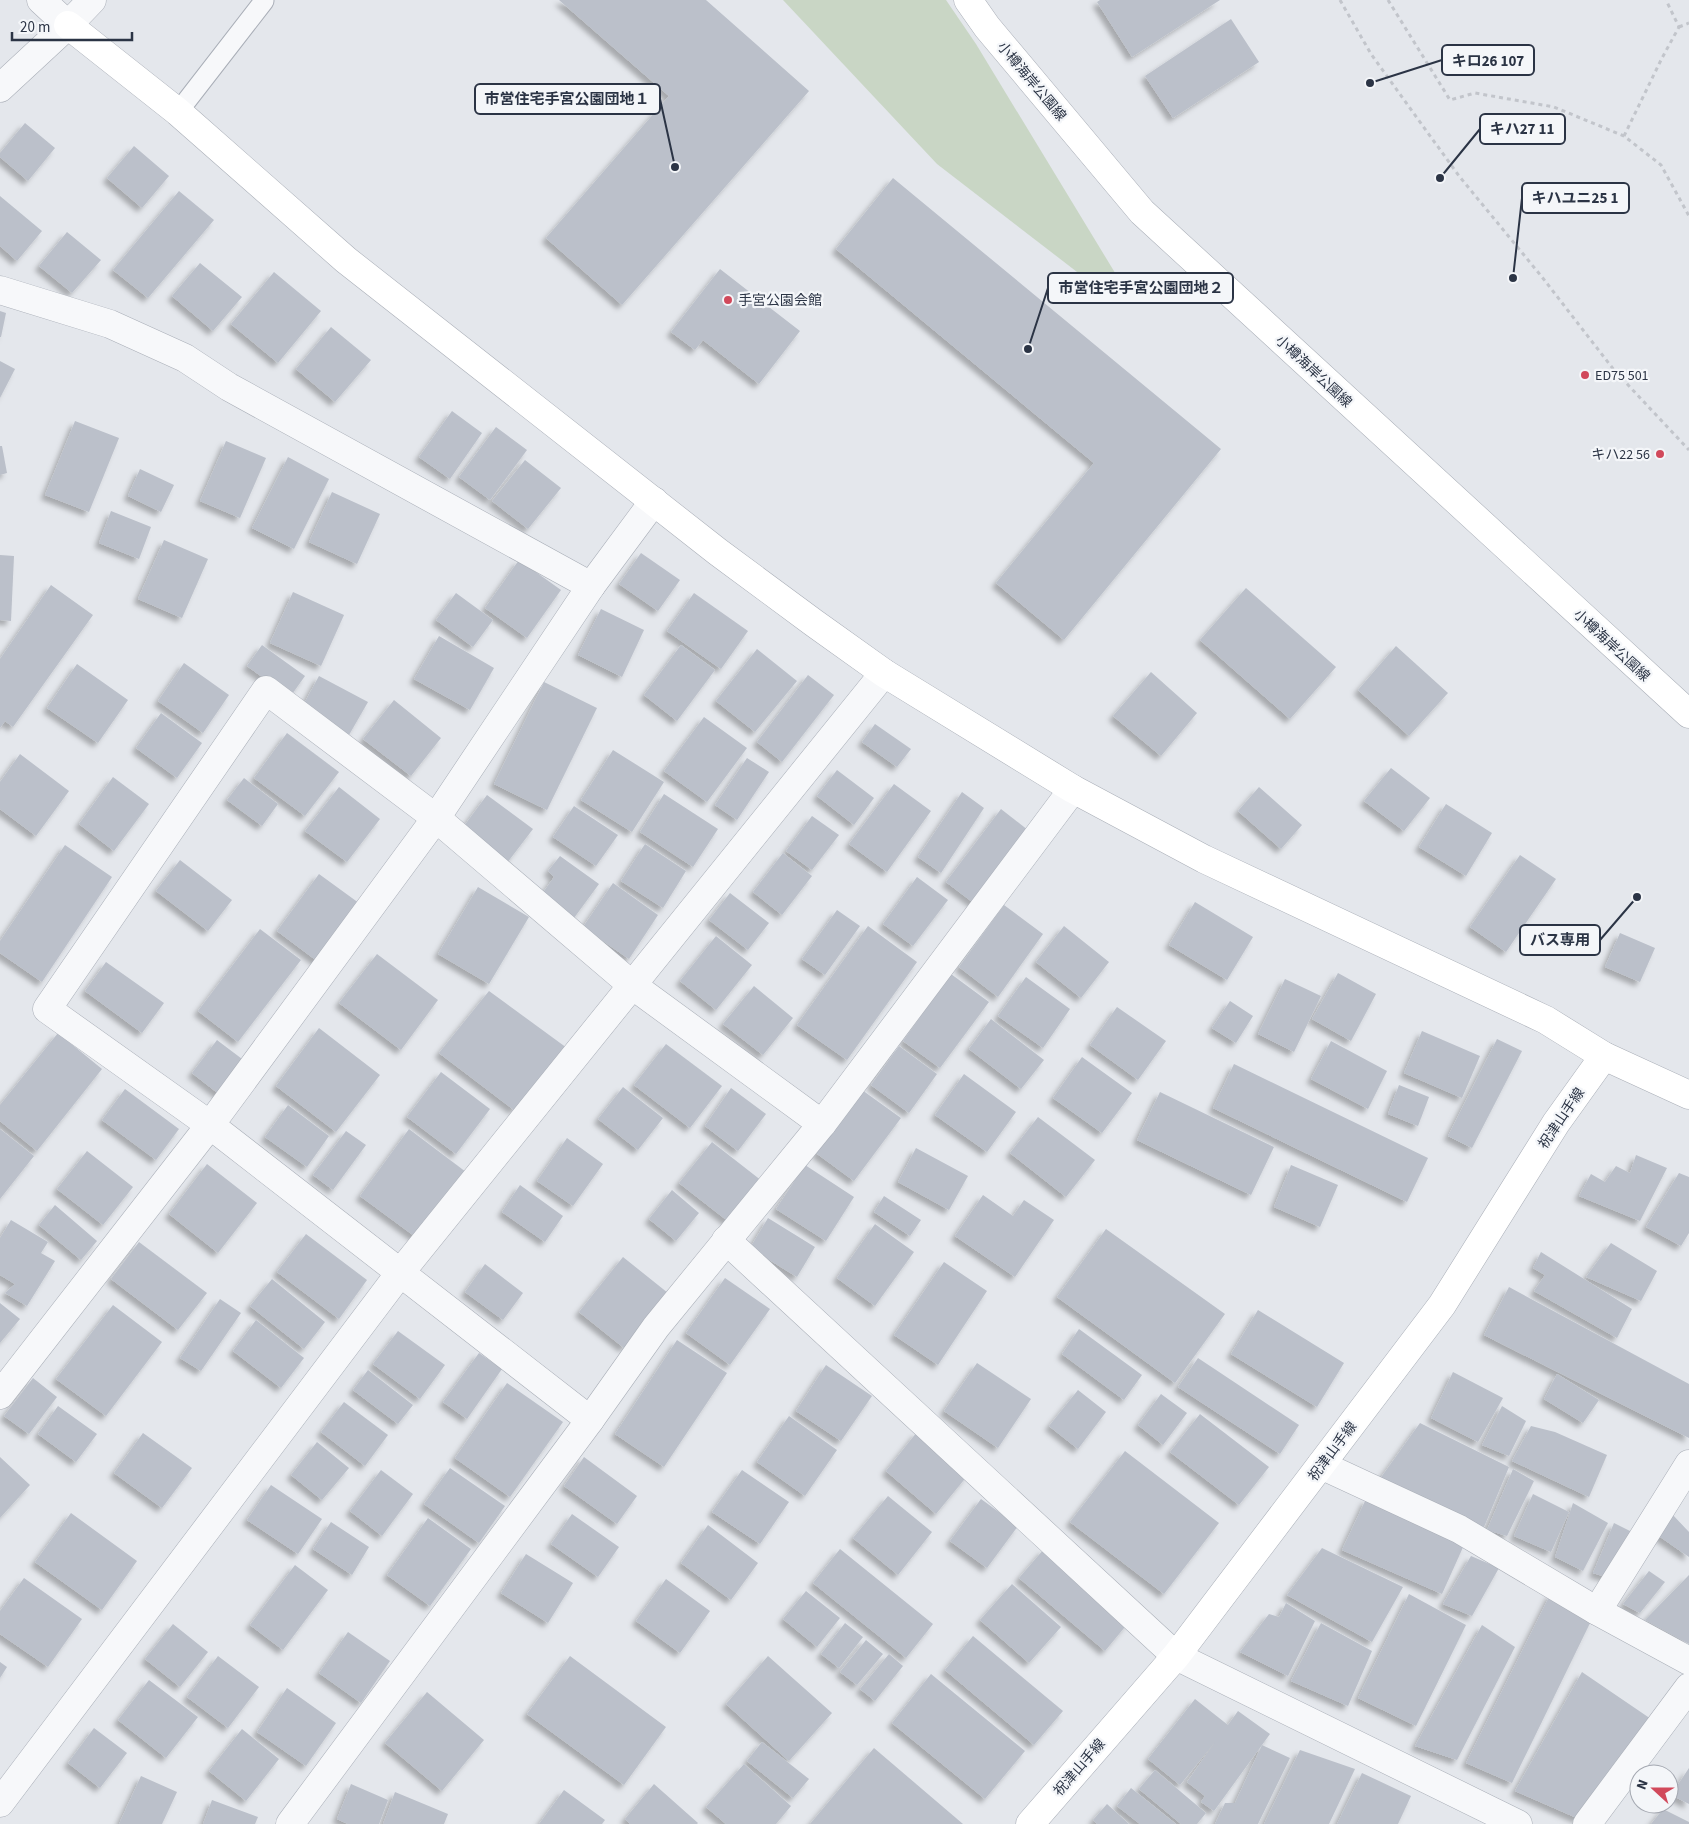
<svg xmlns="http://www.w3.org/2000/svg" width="1689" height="1824" viewBox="0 0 1689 1824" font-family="'Source Sans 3','Noto Sans JP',sans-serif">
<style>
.green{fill:#c9d6c5}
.building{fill:#bbc0ca;filter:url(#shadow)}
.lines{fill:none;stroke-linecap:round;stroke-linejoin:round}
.lane-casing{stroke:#a9aeb7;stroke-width:21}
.street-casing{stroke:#a9aeb7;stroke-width:29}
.secondary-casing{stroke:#a9aeb7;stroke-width:29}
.path{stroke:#c2c5cb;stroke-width:3;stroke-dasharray:4 4;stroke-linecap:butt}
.lane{stroke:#f7f8fa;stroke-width:19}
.street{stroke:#f7f8fa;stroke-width:28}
.secondary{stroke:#fff;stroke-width:28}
.poi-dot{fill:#d1495b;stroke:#f4f6f9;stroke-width:2}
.labels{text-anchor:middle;stroke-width:4.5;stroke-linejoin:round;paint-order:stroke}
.street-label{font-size:14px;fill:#2b3445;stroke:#f4f6f9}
.poi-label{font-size:14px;fill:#2b3445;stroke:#f4f6f9;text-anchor:start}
.leader{fill:none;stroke:#2b3445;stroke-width:2}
.callout-dot{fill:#2b3445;stroke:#f4f6f9;stroke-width:2}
.callout{fill:#f4f6f9;stroke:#2b3445;stroke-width:2}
.callout-label{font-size:15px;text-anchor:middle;font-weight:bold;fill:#2b3445}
</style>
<defs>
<filter id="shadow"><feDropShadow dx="-4.5" dy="4.5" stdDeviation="2.5" flood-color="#0004"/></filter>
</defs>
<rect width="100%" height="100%" fill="#e4e7ec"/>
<polygon class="green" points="783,0 946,0 976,44 1120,281 1103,292 937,164"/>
<g class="building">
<polygon points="559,0 706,0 809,91 622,305 546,238 669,96"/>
<polygon points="1100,0 1220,0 1132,57 1097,2"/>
<polygon points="1231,19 1259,62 1173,118 1145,76"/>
<polygon points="25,123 55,148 28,181 0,157 0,153"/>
<polygon points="134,146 169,176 142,208 107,178"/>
<polygon points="893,178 1221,449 1064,640 996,583 1094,463 836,249"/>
<polygon points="179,191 214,220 148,298 113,270"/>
<polygon points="0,196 42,231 17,261 0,246"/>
<polygon points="67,232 101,260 72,293 39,266"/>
<polygon points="200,263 242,297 213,331 172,296"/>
<polygon points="720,269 800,331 759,384 703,340 695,350 671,332"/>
<polygon points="274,272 321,311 278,363 231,324"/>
<polygon points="0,311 6,313 1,337 0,337"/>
<polygon points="331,327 371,360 335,402 296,369"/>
<polygon points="0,361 15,369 0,398"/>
<polygon points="452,411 482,433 450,479 419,457"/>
<polygon points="75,421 119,438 89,512 45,495"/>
<polygon points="496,427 527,450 490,500 459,477"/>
<polygon points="226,441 266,458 240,518 200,501"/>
<polygon points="0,446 2,446 7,473 0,475"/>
<polygon points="288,457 329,479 294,549 252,528"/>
<polygon points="525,460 561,488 528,529 492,501"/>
<polygon points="140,469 174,485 161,512 128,496"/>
<polygon points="332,492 380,514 357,564 309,542"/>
<polygon points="111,511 151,527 139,559 99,543"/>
<polygon points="164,540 208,559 182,618 138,599"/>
<polygon points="641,553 680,580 658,611 619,584"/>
<polygon points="0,555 14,556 11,621 0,620"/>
<polygon points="519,560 561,590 527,638 485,608"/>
<polygon points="51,585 93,615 13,727 5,721 0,728 0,659"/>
<polygon points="1246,588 1336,667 1290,719 1200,640"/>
<polygon points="293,592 344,615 321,666 270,643"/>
<polygon points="456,593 493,620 473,647 436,620"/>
<polygon points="694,593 748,631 721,669 667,631"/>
<polygon points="601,609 644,630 622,677 578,655"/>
<polygon points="439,636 494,668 470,710 414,679"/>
<polygon points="262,645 305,676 290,697 247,666"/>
<polygon points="681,645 715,670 677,721 644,695"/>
<polygon points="1396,646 1448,693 1409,736 1358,690"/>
<polygon points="757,649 797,681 755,732 716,701"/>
<polygon points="184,663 229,695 203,733 158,701"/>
<polygon points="77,664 128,700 98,743 47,708"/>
<polygon points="1151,672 1197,713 1161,756 1113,716"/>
<polygon points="808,675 834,695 782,762 757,742"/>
<polygon points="319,676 368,702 349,735 301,709"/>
<polygon points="544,682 597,708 547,810 494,784"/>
<polygon points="394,700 441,738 411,776 363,739"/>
<polygon points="161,713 202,743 177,778 136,748"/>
<polygon points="704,717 747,748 707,802 664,771"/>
<polygon points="875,724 911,749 897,767 862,742"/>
<polygon points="287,733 339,772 305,816 254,778"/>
<polygon points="613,750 664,782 632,832 581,800"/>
<polygon points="20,754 69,791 36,836 0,809 0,782"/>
<polygon points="747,758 769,772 737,820 715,805"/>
<polygon points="1391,768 1430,798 1404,831 1364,801"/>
<polygon points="837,770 874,798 854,825 817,796"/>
<polygon points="113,777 149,804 114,851 79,824"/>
<polygon points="244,778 278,804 262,826 227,800"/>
<polygon points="894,784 931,811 887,872 849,844"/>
<polygon points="339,787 380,819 347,862 305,831"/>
<polygon points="1259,787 1302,825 1281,849 1238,811"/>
<polygon points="962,792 984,808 941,873 918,857"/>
<polygon points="664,794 718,829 693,867 640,832"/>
<polygon points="487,795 533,829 507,863 461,830"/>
<polygon points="1446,804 1492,833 1466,876 1419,847"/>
<polygon points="574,806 618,835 596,866 553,837"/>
<polygon points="1001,809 1033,834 979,907 946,882"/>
<polygon points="812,816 839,835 812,870 786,851"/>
<polygon points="645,844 686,871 663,908 621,881"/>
<polygon points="65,845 112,877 42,982 0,953 0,941"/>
<polygon points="783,853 812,876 782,915 753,892"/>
<polygon points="1520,855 1556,879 1506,952 1470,927"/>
<polygon points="560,856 599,884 574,918 542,894 554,877 548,871"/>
<polygon points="180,860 232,900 208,931 156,891"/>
<polygon points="319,874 363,906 321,964 277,931"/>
<polygon points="917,877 948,900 913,946 883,924"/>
<polygon points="613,883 658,915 629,959 583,927"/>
<polygon points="478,887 529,917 489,984 438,954"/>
<polygon points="730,893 769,923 748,950 709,920"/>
<polygon points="1195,902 1253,937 1227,980 1169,945"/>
<polygon points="1004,905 1043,934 998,997 959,967"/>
<polygon points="837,910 860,926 825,975 802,959"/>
<polygon points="868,926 917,962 847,1060 797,1025"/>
<polygon points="1064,926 1109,962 1081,998 1036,962"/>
<polygon points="260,929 301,960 238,1042 198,1011"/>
<polygon points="1620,933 1655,948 1640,982 1605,967"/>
<polygon points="716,936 752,965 716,1010 680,981"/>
<polygon points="377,954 438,1000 401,1050 339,1003"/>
<polygon points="106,962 164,1003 142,1033 85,991"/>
<polygon points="1338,973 1376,994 1351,1041 1312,1019"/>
<polygon points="951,974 989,1002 940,1068 903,1041"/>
<polygon points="1026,977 1070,1009 1043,1048 998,1016"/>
<polygon points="1285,979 1321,996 1294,1052 1258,1034"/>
<polygon points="754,986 793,1018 763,1055 723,1024"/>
<polygon points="489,991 567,1048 514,1110 439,1053"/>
<polygon points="1230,1001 1253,1016 1236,1043 1212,1028"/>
<polygon points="1117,1007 1166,1041 1138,1080 1090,1045"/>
<polygon points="991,1019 1044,1060 1021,1089 969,1049"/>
<polygon points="319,1028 380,1075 336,1132 276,1086"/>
<polygon points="1422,1031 1480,1056 1462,1098 1404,1073"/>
<polygon points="58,1033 102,1069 37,1151 0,1121 0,1105"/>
<polygon points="1497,1039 1522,1051 1472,1148 1448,1136"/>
<polygon points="217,1040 250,1065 224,1098 192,1073"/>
<polygon points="1331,1041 1387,1071 1368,1109 1311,1079"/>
<polygon points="666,1044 722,1086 690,1128 634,1085"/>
<polygon points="899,1046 937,1074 909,1113 871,1085"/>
<polygon points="1082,1057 1132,1093 1102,1133 1053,1098"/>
<polygon points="1234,1064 1428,1158 1407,1202 1213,1108"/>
<polygon points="441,1072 490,1109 456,1154 407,1117"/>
<polygon points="964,1074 1016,1112 987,1152 935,1115"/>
<polygon points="1399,1085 1429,1097 1418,1126 1388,1114"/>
<polygon points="623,1087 663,1118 638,1150 598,1119"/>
<polygon points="731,1088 766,1114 738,1151 705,1126"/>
<polygon points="125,1089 179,1129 156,1160 102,1120"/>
<polygon points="862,1090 901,1118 854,1181 816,1153"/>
<polygon points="1160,1092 1274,1147 1251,1195 1137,1140"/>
<polygon points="288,1105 329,1136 307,1167 265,1137"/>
<polygon points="1038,1117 1095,1160 1066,1197 1010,1153"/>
<polygon points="0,1129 34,1156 0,1199"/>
<polygon points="409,1129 466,1172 417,1238 360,1196"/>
<polygon points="346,1131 366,1145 333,1190 313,1175"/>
<polygon points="567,1138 603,1164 573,1206 537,1181"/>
<polygon points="712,1142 762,1181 729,1222 679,1183"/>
<polygon points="916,1148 968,1176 949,1210 898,1182"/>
<polygon points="87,1151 133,1187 103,1225 57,1189"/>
<polygon points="1636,1155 1667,1168 1640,1221 1579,1196 1591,1174 1605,1182 1616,1166 1630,1173"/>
<polygon points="207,1164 257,1203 218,1253 169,1214"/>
<polygon points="805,1165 854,1197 826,1241 776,1209"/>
<polygon points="1291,1165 1338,1185 1320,1227 1274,1207"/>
<polygon points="1679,1173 1689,1177 1689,1233 1681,1246 1646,1227"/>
<polygon points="520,1185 563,1216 545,1242 502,1212"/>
<polygon points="672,1190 699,1213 676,1241 649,1219"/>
<polygon points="983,1195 1013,1216 1024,1200 1054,1220 1015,1277 955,1236"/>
<polygon points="884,1196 921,1220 910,1236 874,1212"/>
<polygon points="55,1205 97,1241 81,1260 39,1225"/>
<polygon points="768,1218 815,1247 797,1277 750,1248"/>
<polygon points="11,1220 48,1242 41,1253 55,1261 27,1306 5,1293 15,1284 0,1275 0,1238"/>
<polygon points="875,1224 914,1252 875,1306 837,1278"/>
<polygon points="1106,1229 1225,1314 1175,1383 1057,1297"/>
<polygon points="306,1234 367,1280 339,1319 277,1272"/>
<polygon points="139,1242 207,1293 178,1330 111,1279"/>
<polygon points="1611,1243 1657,1271 1641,1301 1586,1277"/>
<polygon points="1541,1252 1632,1309 1617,1338 1534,1291 1545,1275 1533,1268"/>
<polygon points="623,1257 668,1293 624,1348 579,1312"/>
<polygon points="944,1262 987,1291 938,1365 894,1335"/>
<polygon points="485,1264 523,1293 503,1320 465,1292"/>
<polygon points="725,1278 770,1309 730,1365 686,1333"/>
<polygon points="272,1279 325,1322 304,1349 250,1306"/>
<polygon points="1509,1287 1689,1384 1689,1438 1484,1335"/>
<polygon points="220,1299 241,1313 201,1371 180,1358"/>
<polygon points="0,1303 20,1319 0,1343"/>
<polygon points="113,1305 162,1342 106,1416 56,1379"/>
<polygon points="1258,1310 1344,1363 1317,1407 1231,1354"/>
<polygon points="256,1320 304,1358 281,1388 233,1351"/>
<polygon points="1079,1329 1142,1375 1124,1400 1062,1354"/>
<polygon points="398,1331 445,1365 420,1399 373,1364"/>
<polygon points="677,1340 727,1373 664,1467 615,1434"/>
<polygon points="479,1353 502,1369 467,1419 443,1402"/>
<polygon points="1198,1358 1299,1425 1280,1454 1178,1387"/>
<polygon points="977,1363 1031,1399 998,1448 944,1411"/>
<polygon points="826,1365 872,1396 841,1441 796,1411"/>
<polygon points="368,1370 413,1405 398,1424 353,1390"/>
<polygon points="1453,1372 1503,1398 1478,1442 1431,1418"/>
<polygon points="1557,1374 1599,1400 1583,1423 1544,1399"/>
<polygon points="33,1378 57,1397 29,1434 4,1416"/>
<polygon points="507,1383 563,1422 510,1497 455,1458"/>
<polygon points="1078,1390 1106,1412 1078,1449 1049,1426"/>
<polygon points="1161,1394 1187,1413 1163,1445 1138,1425"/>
<polygon points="344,1402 388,1435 365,1466 321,1432"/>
<polygon points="58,1406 97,1434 76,1462 38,1434"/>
<polygon points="1502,1406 1526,1421 1509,1456 1482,1445"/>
<polygon points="1200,1414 1269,1467 1239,1505 1170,1452"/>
<polygon points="789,1416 837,1450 805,1496 757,1462"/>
<polygon points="1420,1423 1509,1467 1484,1527 1377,1483"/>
<polygon points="1531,1426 1555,1432 1607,1455 1589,1497 1512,1461"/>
<polygon points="917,1432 968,1475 936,1514 886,1471"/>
<polygon points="143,1433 192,1468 162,1508 114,1473"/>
<polygon points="317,1442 349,1468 322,1500 291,1475"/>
<polygon points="1125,1451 1219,1523 1164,1594 1070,1522"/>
<polygon points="0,1457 30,1485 0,1518"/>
<polygon points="584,1457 637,1496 617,1524 564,1486"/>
<polygon points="450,1468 505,1506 479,1543 424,1504"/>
<polygon points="1513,1469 1534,1481 1507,1536 1487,1530"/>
<polygon points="381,1470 413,1494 382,1536 350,1511"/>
<polygon points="742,1470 789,1502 760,1544 712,1512"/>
<polygon points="271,1485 322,1519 298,1554 247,1520"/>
<polygon points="1533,1494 1569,1512 1551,1552 1514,1536"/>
<polygon points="888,1496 932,1532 898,1575 853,1538"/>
<polygon points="981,1499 1018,1526 987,1568 950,1541"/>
<polygon points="1366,1499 1464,1545 1442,1594 1342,1550"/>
<polygon points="1573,1503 1608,1523 1583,1571 1555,1557"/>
<polygon points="71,1513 137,1561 102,1610 35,1562"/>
<polygon points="1671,1513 1689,1532 1689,1557 1656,1534"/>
<polygon points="572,1514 619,1547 598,1577 551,1544"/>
<polygon points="428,1518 471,1549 430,1606 387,1575"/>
<polygon points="331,1522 369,1547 352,1575 313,1549"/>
<polygon points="1614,1523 1636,1534 1612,1579 1593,1573"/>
<polygon points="708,1525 758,1563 731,1600 681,1563"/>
<polygon points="1322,1548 1403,1587 1372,1642 1287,1595"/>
<polygon points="840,1549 933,1624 906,1658 813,1583"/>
<polygon points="1044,1549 1129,1622 1105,1651 1019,1578"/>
<polygon points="526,1554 573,1583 548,1623 501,1593"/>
<polygon points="1471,1556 1499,1568 1472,1616 1443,1604"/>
<polygon points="295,1565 328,1590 283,1650 250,1625"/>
<polygon points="1649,1571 1665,1582 1640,1613 1623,1604"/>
<polygon points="1689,1575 1689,1644 1645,1620"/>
<polygon points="24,1578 82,1619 48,1667 0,1634 0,1611"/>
<polygon points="666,1579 710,1611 680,1653 636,1621"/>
<polygon points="1012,1584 1061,1627 1029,1663 980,1620"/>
<polygon points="806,1591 840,1618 817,1647 783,1619"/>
<polygon points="1551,1593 1592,1619 1512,1783 1466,1763"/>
<polygon points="1409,1594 1466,1625 1416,1726 1358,1698"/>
<polygon points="1286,1603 1315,1621 1288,1676 1240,1652 1269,1614 1279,1617"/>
<polygon points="845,1623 863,1637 839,1668 821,1654"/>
<polygon points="1321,1623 1372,1651 1348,1706 1291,1681"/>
<polygon points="173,1624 208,1652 180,1687 145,1659"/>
<polygon points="1482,1625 1515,1647 1457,1760 1415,1746"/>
<polygon points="348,1632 390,1661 361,1703 319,1673"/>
<polygon points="973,1636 1063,1711 1034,1745 945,1670"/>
<polygon points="866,1640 883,1654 857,1685 840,1672"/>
<polygon points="889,1654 903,1666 875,1701 860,1689"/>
<polygon points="218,1656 259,1687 228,1728 187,1697"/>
<polygon points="570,1656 666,1727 624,1785 527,1714"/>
<polygon points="768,1656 832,1713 789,1761 726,1704"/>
<polygon points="0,1662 7,1667 0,1678"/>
<polygon points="1582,1672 1651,1719 1579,1819 1515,1791"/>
<polygon points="931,1674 1025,1751 985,1799 892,1723"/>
<polygon points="149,1680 198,1717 166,1758 118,1720"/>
<polygon points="287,1688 336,1723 306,1766 257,1732"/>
<polygon points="427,1692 484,1740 442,1791 385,1743"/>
<polygon points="1195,1699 1228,1725 1238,1711 1270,1734 1214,1811 1201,1802 1205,1796 1187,1782 1215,1742 1180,1785 1148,1759"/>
<polygon points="94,1728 127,1753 100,1788 68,1763"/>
<polygon points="242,1729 279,1759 246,1801 209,1771"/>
<polygon points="762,1742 809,1779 793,1798 747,1761"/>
<polygon points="1262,1745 1290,1758 1258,1824 1215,1824 1225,1803 1235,1803"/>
<polygon points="874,1748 963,1824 810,1824"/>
<polygon points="1300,1750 1355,1769 1329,1824 1264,1824"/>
<polygon points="744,1764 791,1806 776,1824 726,1824 706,1807"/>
<polygon points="1689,1768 1689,1804 1671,1795"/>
<polygon points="1155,1770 1206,1813 1197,1824 1181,1824 1139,1789"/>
<polygon points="1362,1773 1411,1796 1398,1824 1337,1824"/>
<polygon points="141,1776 177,1792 162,1824 119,1824"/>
<polygon points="351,1784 388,1800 379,1824 348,1824 337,1819"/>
<polygon points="654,1784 698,1823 697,1824 630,1824 625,1819"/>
<polygon points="1131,1788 1176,1824 1140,1824 1117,1806"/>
<polygon points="564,1790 605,1820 602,1824 539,1824"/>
<polygon points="395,1792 448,1814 444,1824 383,1824"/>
<polygon points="212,1800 258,1817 255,1824 203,1824"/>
<polygon points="1107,1804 1129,1824 1097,1824 1093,1820"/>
<polygon points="1663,1809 1689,1822 1689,1824 1651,1824"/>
</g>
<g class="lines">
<g class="lane-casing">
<polyline id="lane" points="178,112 264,1"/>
</g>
<g class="street-casing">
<g id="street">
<polyline points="41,0 68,25"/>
<polyline points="0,88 68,25 92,0"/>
<polyline points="0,290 110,324 185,358 229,387 591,586"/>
<polyline points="726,1240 1176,1656 1518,1824"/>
<polyline points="0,1395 210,1125 436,818 591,586 654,501"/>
<polyline points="590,1420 210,1125 47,1009 266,690 436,818 632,985 822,1124"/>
<polyline points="1321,1465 1459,1529 1597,1611 1689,1661"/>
<polyline points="1597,1611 1689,1464"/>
<polyline points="0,1803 400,1273 884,673"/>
<polyline points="290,1824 590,1420 656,1327 822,1124 1073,789"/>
<polyline points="1587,1824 1689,1687"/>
</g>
</g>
<g class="secondary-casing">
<g id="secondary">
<polyline points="968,0 987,27 1142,212 1689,714"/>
<polyline points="68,25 178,112 346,260 718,552 814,623 884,673 1073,789 1204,859 1546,1020 1604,1056 1689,1095"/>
<polyline points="1030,1824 1176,1656 1442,1305 1556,1123 1604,1056"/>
</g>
</g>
<g class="path">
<polyline points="1340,0 1371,54 1459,176 1542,277 1614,370 1689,450"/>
<polyline points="1388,0 1450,100 1475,93 1554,107 1624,136 1661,165 1689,216"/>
<polyline points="1679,27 1689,23"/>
<polyline points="1624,136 1662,58 1679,27 1666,0"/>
</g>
<use href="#lane" class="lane"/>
<use href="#street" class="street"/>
<use href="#secondary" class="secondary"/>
</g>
<g class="poi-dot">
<circle cx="728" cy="300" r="5"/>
<circle cx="1585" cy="375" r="5"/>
<circle cx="1660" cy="454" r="5"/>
</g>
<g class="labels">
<g class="street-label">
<text transform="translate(1032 81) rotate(50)" y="5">小樽海岸公園線</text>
<text transform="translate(1314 371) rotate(43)" y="5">小樽海岸公園線</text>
<text transform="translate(1612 645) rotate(43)" y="5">小樽海岸公園線</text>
<text transform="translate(1561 1118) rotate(-56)" y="5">祝津山手線</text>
<text transform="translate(1332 1451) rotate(-53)" y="5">祝津山手線</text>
<text transform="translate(1079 1767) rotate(-49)" y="5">祝津山手線</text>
</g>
<g class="poi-label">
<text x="738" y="305">手宮公園会館</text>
<text x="1595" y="380">ED75 501</text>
<text x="1650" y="459" text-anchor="end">キハ22 56</text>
</g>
</g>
<path class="leader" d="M1370 83L1442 60M675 167L660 99M1440 178L1480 129M1513 278L1522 198M1028 349L1048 288M1637 897L1600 940"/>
<g class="callout-dot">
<circle cx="1370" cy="83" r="5"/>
<circle cx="675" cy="167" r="5"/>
<circle cx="1440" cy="178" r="5"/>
<circle cx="1513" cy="278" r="5"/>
<circle cx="1028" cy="349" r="5"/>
<circle cx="1637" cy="897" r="5"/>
</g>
<g class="callout">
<rect x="1442" y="45" width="92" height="30" rx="5"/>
<rect x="475" y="84" width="185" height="30" rx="5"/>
<rect x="1480" y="114" width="85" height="30" rx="5"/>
<rect x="1522" y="183" width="107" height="30" rx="5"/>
<rect x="1048" y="273" width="185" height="30" rx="5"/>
<rect x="1520" y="925" width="80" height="30" rx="5"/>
</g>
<g class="callout-label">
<text x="1488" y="66">キロ26 107</text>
<text x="567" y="104">市営住宅手宮公園団地１</text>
<text x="1522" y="134">キハ27 11</text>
<text x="1575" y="203">キハユニ25 1</text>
<text x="1141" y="293">市営住宅手宮公園団地２</text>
<text x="1560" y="945">バス専用</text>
</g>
<g transform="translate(1654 1789) rotate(291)"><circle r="24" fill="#f4f6f9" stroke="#a4a8b1"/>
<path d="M0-4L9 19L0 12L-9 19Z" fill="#d1495b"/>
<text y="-8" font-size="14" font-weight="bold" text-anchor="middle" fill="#2b3445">N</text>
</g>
<path d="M12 32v8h120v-8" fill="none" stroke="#2b3445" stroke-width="2.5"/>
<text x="20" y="32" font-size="15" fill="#2b3445" stroke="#f4f6f9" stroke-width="4" paint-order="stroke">20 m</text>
</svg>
